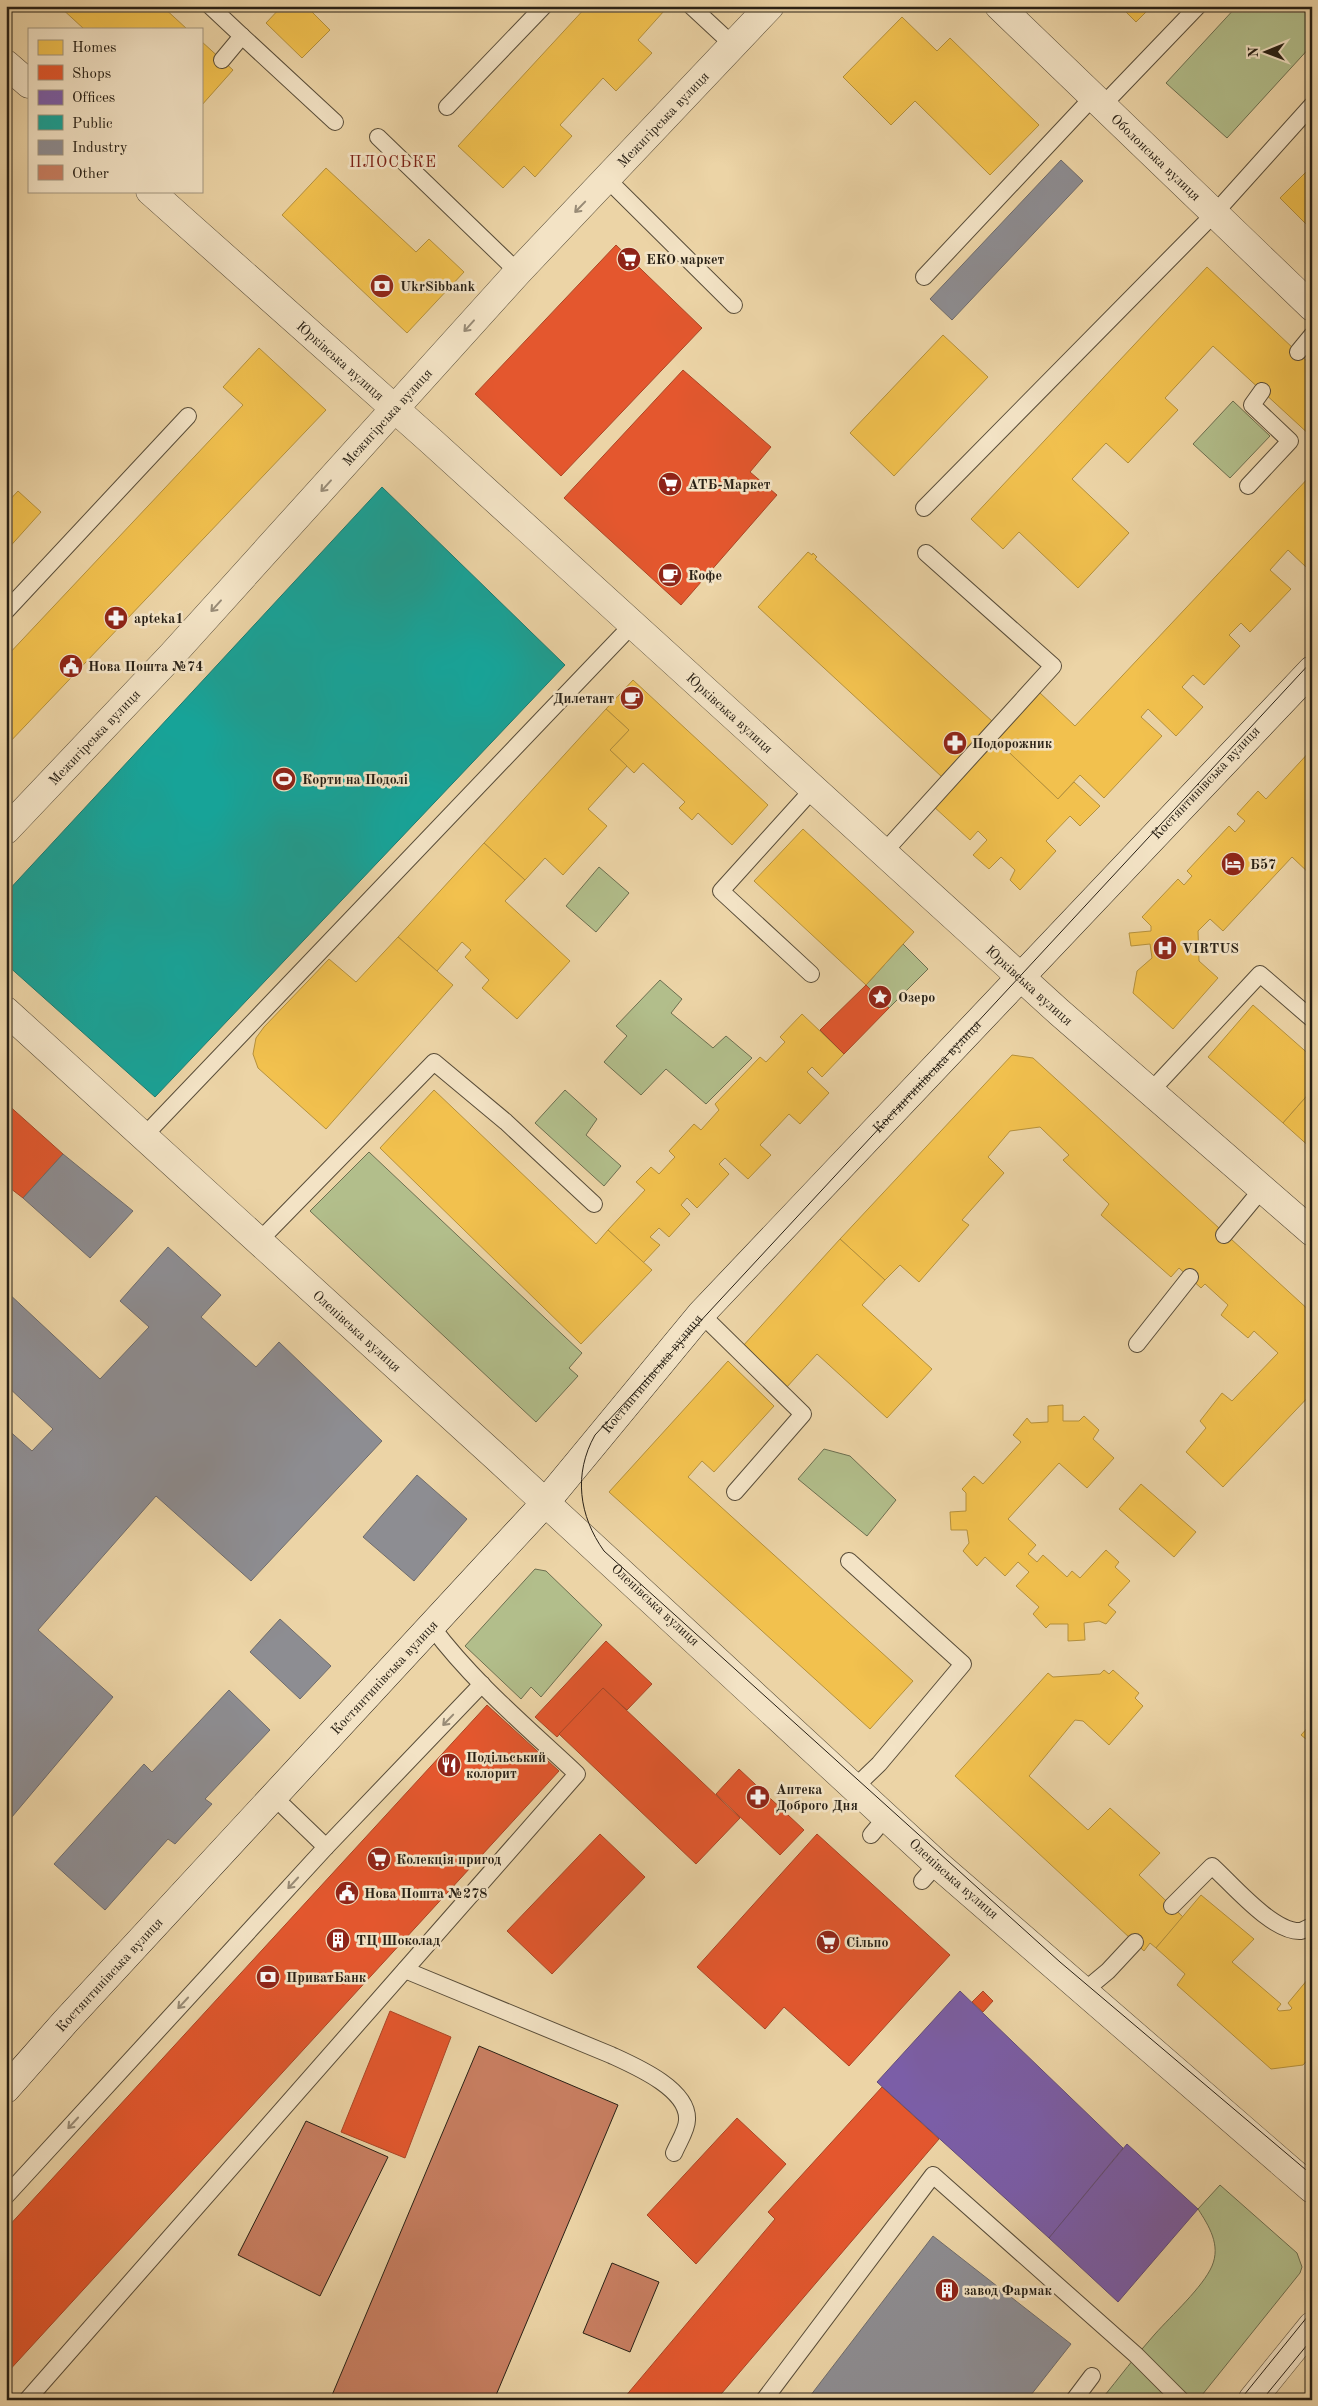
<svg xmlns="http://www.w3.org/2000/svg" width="1318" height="2406" viewBox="0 0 1318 2406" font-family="'Old Standard TT',serif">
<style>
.green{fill:#b2be8b;stroke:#6d6f50}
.homes{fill:#f2c14e;stroke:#b5913d}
.shops{fill:#e4572e;stroke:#ac4626}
.offices{fill:#7b5ea7;stroke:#624b7b}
.public{fill:#17a398;stroke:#1c7c71}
.industry{fill:#8d8d92;stroke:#6f6c6c}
.building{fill:#c97f62;stroke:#282015}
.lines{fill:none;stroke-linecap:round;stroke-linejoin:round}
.service-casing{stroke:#594d39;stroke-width:18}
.minor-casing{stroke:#594d39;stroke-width:29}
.tertiary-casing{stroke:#594d39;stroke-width:29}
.secondary-casing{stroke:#282015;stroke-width:29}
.service{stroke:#f3e3c5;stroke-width:16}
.minor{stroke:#f3e3c5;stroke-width:28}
.tertiary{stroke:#f3e3c5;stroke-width:28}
.secondary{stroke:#f3e3c5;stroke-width:28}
.tram{stroke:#282015;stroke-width:1}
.oneway{stroke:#988b76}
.labels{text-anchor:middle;stroke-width:5;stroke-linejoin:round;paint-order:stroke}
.street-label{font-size:14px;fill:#282015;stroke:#f3e3c5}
.poi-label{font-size:14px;font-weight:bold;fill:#282015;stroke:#f3e3c5;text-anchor:start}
.quarter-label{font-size:16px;letter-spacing:1px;fill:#7a1f14;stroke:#f3e3c5}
</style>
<rect width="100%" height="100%" fill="#ecd4a6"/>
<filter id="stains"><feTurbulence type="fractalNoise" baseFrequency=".004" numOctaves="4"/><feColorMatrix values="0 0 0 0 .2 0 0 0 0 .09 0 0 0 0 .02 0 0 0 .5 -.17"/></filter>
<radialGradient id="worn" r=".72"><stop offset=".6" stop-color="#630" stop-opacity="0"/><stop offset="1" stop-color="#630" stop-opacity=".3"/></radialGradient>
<g class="green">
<polygon points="1237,6 1312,6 1312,45 1227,138 1166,83"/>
<polygon points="1233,401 1270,436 1230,478 1193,444"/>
<polygon points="599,867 629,893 596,932 566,906"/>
<polygon points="903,944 928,969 889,1008 866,985"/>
<polygon points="660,980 682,999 671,1013 713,1048 726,1036 752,1058 706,1104 666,1069 641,1095 604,1062 627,1036 616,1026"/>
<polygon points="565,1090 597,1119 586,1135 621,1166 604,1186 535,1123"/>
<polygon points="369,1152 582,1353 569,1368 578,1376 536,1422 310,1211"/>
<polygon points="824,1449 850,1456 896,1500 867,1536 798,1479"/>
<polygon points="535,1569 546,1571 602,1625 541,1697 531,1687 521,1699 465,1646"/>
<path d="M1220,2185L1297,2253L1302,2267L1300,2273L1198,2400H1101C1119,2378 1136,2355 1155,2334C1171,2316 1203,2287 1212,2266C1221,2245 1209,2226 1198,2209Z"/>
</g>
<g class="homes">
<polygon points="59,6 162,6 187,29 84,29"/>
<polygon points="282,6 306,6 330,30 302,58 266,23"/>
<polygon points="587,6 659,6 664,11 638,40 652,53 616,91 603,78 560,125 572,136 535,177 524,166 503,188 458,146"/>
<polygon points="1120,6 1152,6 1136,22"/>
<polygon points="902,17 937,51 950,38 1039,125 990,175 915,101 891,125 843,77"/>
<polygon points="201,41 233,70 201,106"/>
<polygon points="1312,166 1312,230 1280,198"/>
<polygon points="326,168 416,252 429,239 464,272 407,333 282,215"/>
<polygon points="1207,267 1312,366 1312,437 1213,346 1165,398 1178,410 1128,463 1106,443 1072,479 1129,533 1078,588 1019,532 1003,549 971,519"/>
<polygon points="943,335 988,377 894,476 850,433"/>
<polygon points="259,348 326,410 6,746 6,657 243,405 223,387"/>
<polygon points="1312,474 1312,560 1306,567 1288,550 1270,570 1291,589 1250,632 1241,623 1229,635 1240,646 1204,685 1193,675 1182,687 1203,707 1176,736 1148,709 1141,717 1162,736 1104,798 1080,775 1058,799 995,739 1039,692 1075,726"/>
<polygon points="18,491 41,512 6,551 6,504"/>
<polygon points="808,552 812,555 813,553 817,557 815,559 993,722 942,777 758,607"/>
<polygon points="633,680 768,805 732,845 698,813 692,820 679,808 685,802 643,763 634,773 610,750 629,730 606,709"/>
<polygon points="606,709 629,730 610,750 627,766 588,809 607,826 563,875 545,858 525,880 484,843"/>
<polygon points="995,739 1058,799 1074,782 1100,806 1080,826 1070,816 1046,841 1056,851 1020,890 1010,880 1015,870 1001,857 989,869 973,855 987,840 978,831 970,840 932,805"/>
<polygon points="1312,749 1312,876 1292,857 1223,931 1210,919 1198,931 1199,961 1218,978 1173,1029 1133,993 1137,971 1152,958 1150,944 1131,946 1129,933 1151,931 1151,926 1142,917 1178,879 1184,885 1192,876 1187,871 1229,826 1235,832 1245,821 1237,814 1258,791 1266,799"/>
<polygon points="803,829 914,932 866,985 754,881"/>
<polygon points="484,843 525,880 505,901 570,961 517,1019 482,988 489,980 465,957 471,950 462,942 437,971 398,937"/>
<polygon points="398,937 453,985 326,1129 258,1068 253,1054 256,1038 264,1027 329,959 356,982"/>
<polygon points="1253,1005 1312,1057 1312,1090 1283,1123 1208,1057"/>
<polygon points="802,1014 844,1054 822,1077 812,1067 807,1072 829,1093 800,1124 789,1114 760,1145 771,1155 748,1179 725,1158 719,1164 729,1174 697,1208 687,1198 681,1205 690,1214 669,1237 659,1228 650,1237 660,1245 643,1263 608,1230 645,1190 636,1182 651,1167 659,1174 675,1157 669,1151 694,1124 701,1130 719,1110 715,1104 760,1057 766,1062 785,1042 780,1037"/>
<polygon points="1012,1055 1033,1058 1312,1313 1312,1393 1223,1487 1186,1452 1206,1428 1200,1421 1222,1393 1232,1401 1278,1353 1254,1331 1248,1338 1221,1315 1228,1305 1205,1284 1201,1288 1179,1268 1171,1277 1101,1215 1109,1204 1063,1160 1069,1155 1040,1127 1010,1131 988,1157 1004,1173 962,1220 969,1225 919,1282 900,1265 885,1280 840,1239"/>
<polygon points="434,1090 596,1244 608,1230 652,1270 581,1344 380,1148"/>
<polygon points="1312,1090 1312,1149 1283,1123"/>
<polygon points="840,1239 885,1280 862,1305 932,1369 887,1418 817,1354 786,1388 742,1347"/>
<polygon points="728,1361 774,1406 714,1472 702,1461 688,1477 913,1681 870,1729 609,1492"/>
<polygon points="1063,1405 1063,1421 1079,1421 1084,1416 1099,1430 1093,1439 1114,1458 1087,1488 1059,1463 1008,1519 1036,1545 1028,1554 1037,1562 1043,1555 1067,1577 1072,1571 1080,1578 1106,1550 1119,1562 1115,1567 1130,1581 1108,1605 1116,1612 1106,1624 1099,1621 1084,1623 1085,1640 1068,1641 1068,1624 1050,1624 1046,1628 1033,1614 1039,1607 1016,1586 1029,1572 1018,1562 1005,1576 985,1557 977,1566 963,1551 969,1543 967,1530 951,1530 950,1512 966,1511 966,1493 962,1489 974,1476 983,1484 1021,1442 1013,1435 1027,1418 1031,1423 1048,1422 1048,1406"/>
<polygon points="1141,1484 1196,1532 1174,1557 1119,1509"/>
<polygon points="1104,1670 1109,1674 1113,1670 1139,1693 1135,1698 1143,1706 1109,1745 1083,1721 1075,1720 1029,1776 1088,1830 1110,1808 1160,1853 1139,1875 1183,1917 1156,1948 1150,1943 1144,1951 955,1776 1048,1673 1053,1677 1100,1674"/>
<polygon points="1312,1723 1312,1744 1301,1735"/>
<polygon points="1201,1895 1254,1939 1232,1962 1281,2004 1277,2009 1279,2011 1290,2010 1292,2008 1288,2003 1308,1979 1306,1977 1312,1971 1312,2055 1303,2065 1271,2069 1177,1985 1185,1974 1156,1948"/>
</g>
<g class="shops">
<polygon points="616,245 702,328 561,476 475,394"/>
<polygon points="683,370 771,447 750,472 777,495 681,605 564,498"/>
<polygon points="866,985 889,1008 844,1054 820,1030"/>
<polygon points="6,1103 63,1154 23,1198 6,1185"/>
<polygon points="606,1641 652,1684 627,1710 603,1688 557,1737 535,1717"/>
<polygon points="603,1688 740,1818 696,1864 559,1734"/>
<polygon points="487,1705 559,1771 6,2374 6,2229"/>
<polygon points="739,1769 804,1830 780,1855 716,1794"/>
<polygon points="600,1834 645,1877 552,1974 507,1931"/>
<polygon points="817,1834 950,1955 849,2066 784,2007 765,2029 697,1967"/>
<polygon points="983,1991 993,2001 983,2012 972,2002"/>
<polygon points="390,2011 451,2037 405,2158 341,2132"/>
<polygon points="882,2087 939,2139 716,2400 628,2400 624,2398 775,2219 768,2212"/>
<polygon points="737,2118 786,2164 696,2264 647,2215"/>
</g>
<g class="offices">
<polygon points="960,1991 1123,2148 1049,2238 877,2082"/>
<polygon points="1127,2144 1198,2209 1118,2302 1049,2238"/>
</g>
<polygon class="public" points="382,487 565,665 155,1097 6,964 6,893"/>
<g class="industry">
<polygon points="1061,160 1083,181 952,320 930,299"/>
<polygon points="63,1154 133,1211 90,1258 23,1198"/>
<polygon points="168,1247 221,1295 201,1317 256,1367 279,1342 382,1441 251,1581 156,1496 38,1630 113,1697 6,1824 6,1428 32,1451 53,1429 6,1385 6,1291 100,1379 149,1327 120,1301"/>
<polygon points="417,1475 467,1519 414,1581 363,1537"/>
<polygon points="280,1619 331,1666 300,1699 250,1652"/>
<polygon points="229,1690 270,1730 205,1799 212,1804 175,1844 168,1839 105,1910 54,1864 144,1764 152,1772"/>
<polygon points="933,2236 1071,2344 1027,2400 807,2400"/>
</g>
<g class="building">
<polygon points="479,2046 618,2105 494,2400 330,2400"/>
<polygon points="306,2121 388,2157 320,2296 238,2255"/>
<polygon points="612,2263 659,2282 630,2352 583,2333"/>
</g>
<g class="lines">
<g class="service-casing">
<g id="service">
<polyline points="210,6 242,36"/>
<polyline points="691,6 733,45"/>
<polyline points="222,60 242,36 335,122"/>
<polyline points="1102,106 1198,6"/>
<polyline points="447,107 544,6"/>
<polyline points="378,137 518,272"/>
<polyline points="606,178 734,305"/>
<polyline points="924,277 1093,97"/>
<polyline points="1298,352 1312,335"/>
<polyline points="1248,486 1290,441 1252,405 1262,391"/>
<polyline points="924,508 1214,214 1312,105"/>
<polyline points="6,611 188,416"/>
<polyline points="885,851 1053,666 926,553"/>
<polyline points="811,974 721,891 814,788"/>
<polyline points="1150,1092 1260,974 1312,1019"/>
<polyline points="144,1136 633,624"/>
<polyline points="1224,1235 1262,1189"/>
<polyline points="259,1241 434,1062 506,1122 594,1204"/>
<polyline points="701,1314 803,1414 735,1492"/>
<polyline points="1137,1344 1190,1277"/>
<polyline points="849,1561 963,1664 879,1764 854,1788"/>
<polyline points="273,1796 326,1847"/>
<polyline points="871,1835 886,1817"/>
<polyline points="922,1881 937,1864"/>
<path d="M1172,1906L1212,1866C1232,1884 1273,1933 1301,1931C1304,1930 1309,1927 1312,1926"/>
<path d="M405,1970L611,2055C635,2066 689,2089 687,2120C687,2130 678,2143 674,2153"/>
<polyline points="1084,1991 1108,1971 1135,1942"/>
<polyline points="6,2196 326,1847 482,1684"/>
<path d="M27,2400L577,1774C527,1727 473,1682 432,1627"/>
<polyline points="764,2400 933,2175 1136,2355 1181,2400"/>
<polyline points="1074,2400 1092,2376"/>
</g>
</g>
<g class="minor-casing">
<g id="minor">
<path id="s1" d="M999,6L1312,307"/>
<polyline points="6,64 29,84"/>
<path id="s2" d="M150,191L431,441L1059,1012L1312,1232"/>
<path id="s3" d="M6,1011L496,1457L937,1864L1312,2189"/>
</g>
</g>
<g class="tertiary-casing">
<g id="tertiary">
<path id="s4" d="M6,830L172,655L518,272L770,6"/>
<polyline points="1252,2400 1312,2326"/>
</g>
</g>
<g class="secondary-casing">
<g id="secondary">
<path id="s5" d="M6,2089L65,2022L545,1503L701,1314L1312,670"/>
</g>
</g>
<use href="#service" class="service"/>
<use href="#minor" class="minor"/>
<use href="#tertiary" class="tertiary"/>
<use href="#secondary" class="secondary"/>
<g class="tram">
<path d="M1312,661L595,1435C573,1474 579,1516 604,1551L1060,1962L1312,2175"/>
<polyline points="1240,2400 1312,2311"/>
<polyline points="1262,2400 1312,2339"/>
</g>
</g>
<defs><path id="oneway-shaft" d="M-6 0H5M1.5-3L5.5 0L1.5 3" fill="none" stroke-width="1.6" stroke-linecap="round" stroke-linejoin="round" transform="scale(1.25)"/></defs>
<g class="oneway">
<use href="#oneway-shaft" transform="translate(580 207) rotate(134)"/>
<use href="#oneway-shaft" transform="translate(469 326) rotate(132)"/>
<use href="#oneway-shaft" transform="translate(326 486) rotate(132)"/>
<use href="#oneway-shaft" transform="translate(216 606) rotate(132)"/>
<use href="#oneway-shaft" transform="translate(448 1720) rotate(134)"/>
<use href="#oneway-shaft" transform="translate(293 1883) rotate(133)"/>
<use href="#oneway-shaft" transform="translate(183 2003) rotate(133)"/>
<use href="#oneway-shaft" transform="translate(73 2123) rotate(133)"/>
</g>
<defs>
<g id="supermarket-disc" transform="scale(1.25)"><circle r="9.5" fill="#8f2418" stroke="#f3e3c5"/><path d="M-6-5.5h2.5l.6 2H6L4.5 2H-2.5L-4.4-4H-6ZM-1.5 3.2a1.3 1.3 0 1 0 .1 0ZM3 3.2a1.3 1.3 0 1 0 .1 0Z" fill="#fff"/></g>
<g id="bank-disc" transform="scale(1.25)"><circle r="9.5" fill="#8f2418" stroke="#f3e3c5"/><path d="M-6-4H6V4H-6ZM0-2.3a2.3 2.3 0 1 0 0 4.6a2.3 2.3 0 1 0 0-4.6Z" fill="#fff"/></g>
<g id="cafe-disc" transform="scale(1.25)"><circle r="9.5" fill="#8f2418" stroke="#f3e3c5"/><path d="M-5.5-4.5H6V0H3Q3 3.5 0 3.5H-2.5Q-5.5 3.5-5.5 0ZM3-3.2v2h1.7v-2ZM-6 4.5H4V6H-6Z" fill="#fff"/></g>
<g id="pharmacy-disc" transform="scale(1.25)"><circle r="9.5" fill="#8f2418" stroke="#f3e3c5"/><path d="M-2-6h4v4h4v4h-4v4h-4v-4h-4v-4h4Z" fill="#fff"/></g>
<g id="civic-disc" transform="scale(1.25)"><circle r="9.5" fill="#8f2418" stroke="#f3e3c5"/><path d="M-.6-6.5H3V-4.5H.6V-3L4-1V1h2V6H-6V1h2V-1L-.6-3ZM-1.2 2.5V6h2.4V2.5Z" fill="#fff"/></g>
<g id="stadium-disc" transform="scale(1.25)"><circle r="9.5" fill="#8f2418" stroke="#f3e3c5"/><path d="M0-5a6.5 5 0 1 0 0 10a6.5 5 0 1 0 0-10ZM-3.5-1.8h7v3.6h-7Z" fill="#fff"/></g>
<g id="hotel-disc" transform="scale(1.25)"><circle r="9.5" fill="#8f2418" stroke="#f3e3c5"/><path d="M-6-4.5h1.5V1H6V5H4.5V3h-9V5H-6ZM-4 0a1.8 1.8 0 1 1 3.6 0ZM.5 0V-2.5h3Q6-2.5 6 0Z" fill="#fff"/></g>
<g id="hospital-disc" transform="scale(1.25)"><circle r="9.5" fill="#8f2418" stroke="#f3e3c5"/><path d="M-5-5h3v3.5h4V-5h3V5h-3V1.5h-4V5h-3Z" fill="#fff"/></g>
<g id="sight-disc" transform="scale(1.25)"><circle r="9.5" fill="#8f2418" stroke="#f3e3c5"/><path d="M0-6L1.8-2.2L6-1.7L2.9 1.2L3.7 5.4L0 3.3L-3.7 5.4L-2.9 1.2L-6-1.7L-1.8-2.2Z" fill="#fff"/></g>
<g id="restaurant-disc" transform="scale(1.25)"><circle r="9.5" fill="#8f2418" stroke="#f3e3c5"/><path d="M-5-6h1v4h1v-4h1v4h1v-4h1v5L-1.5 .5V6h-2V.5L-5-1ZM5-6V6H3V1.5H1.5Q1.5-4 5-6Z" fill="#fff"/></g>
<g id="building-disc" transform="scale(1.25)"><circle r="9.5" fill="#8f2418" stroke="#f3e3c5"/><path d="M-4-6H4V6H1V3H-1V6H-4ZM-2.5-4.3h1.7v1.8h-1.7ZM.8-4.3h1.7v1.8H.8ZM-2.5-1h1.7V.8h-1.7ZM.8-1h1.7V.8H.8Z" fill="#fff"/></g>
</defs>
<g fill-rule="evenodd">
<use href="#supermarket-disc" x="629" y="259"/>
<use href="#bank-disc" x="382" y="286"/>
<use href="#supermarket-disc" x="670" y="484"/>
<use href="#cafe-disc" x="670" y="575"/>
<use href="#pharmacy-disc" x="116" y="618"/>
<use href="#civic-disc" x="71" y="666"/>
<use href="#cafe-disc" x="632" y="698"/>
<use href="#pharmacy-disc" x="955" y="743"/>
<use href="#stadium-disc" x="284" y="779"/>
<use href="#hotel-disc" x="1233" y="864"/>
<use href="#hospital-disc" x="1165" y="948"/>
<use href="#sight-disc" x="880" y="997"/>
<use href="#restaurant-disc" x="449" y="1765"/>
<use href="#pharmacy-disc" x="758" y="1797"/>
<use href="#supermarket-disc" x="379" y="1859"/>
<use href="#civic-disc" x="347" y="1893"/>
<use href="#building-disc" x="338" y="1940"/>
<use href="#supermarket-disc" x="828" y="1942"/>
<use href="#bank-disc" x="268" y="1977"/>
<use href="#building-disc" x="947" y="2290"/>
</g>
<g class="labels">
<g class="street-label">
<text dy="5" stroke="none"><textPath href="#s4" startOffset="968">Межигірська вулиця</textPath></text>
<text dy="5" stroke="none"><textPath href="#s1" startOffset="218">Оболонська вулиця</textPath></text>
<text dy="5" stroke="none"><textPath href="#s2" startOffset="255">Юрківська вулиця</textPath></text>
<text dy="5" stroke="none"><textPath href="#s4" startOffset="562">Межигірська вулиця</textPath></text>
<text dy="5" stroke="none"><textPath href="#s2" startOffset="780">Юрківська вулиця</textPath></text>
<text dy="5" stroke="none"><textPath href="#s4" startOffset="128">Межигірська вулиця</textPath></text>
<text dy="5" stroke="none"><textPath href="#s5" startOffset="1774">Костянтинівська вулиця</textPath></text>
<text dy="5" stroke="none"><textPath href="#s2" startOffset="1185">Юрківська вулиця</textPath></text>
<text dy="5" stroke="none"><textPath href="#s5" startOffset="1369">Костянтинівська вулиця</textPath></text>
<text dy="5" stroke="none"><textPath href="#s3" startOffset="475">Оленівська вулиця</textPath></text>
<text dy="5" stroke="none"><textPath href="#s5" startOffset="964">Костянтинівська вулиця</textPath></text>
<text dy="5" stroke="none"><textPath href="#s3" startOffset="880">Оленівська вулиця</textPath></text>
<text dy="5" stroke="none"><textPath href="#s5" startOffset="559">Костянтинівська вулиця</textPath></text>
<text dy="5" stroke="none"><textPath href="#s3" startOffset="1285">Оленівська вулиця</textPath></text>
<text dy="5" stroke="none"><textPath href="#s5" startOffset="154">Костянтинівська вулиця</textPath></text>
</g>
<g class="poi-label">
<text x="646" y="264">ЕКО маркет</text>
<text x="400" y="291">UkrSibbank</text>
<text x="688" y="489">АТБ-Маркет</text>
<text x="688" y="580">Кофе</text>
<text x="134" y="623">apteka1</text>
<text x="88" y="671">Нова Пошта №74</text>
<text x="614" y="703" text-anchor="end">Дилетант</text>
<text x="972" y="748">Подорожник</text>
<text x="302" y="784">Корти на Подолі</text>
<text x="1250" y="869">Б57</text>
<text x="1182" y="953">VIRTUS</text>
<text x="898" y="1002">Озеро</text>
<text x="466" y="1762">Подільський<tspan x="466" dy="16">колорит</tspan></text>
<text x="776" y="1794">Аптека<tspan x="776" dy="16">Доброго Дня</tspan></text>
<text x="396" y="1864">Колекція пригод</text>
<text x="364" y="1898">Нова Пошта №278</text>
<text x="356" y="1945">ТЦ Шоколад</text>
<text x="846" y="1947">Сільпо</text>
<text x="286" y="1982">ПриватБанк</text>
<text x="964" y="2295">завод Фармак</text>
</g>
<g class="quarter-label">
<text x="393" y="167">ПЛОСЬКЕ</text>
</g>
</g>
<rect width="1318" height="2406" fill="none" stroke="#ecd4a6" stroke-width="25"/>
<rect x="8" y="8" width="1303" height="2391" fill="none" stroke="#282015" stroke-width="2.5"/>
<rect x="12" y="12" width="1293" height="2381" fill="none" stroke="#282015"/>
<rect x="28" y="28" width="175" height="165" fill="#f3e3c5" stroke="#a2957f"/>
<rect x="38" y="40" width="25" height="15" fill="#f2c14e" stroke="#a2957f"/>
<text x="72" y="52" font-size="15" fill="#282015">Homes</text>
<rect x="38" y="65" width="25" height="15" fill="#e4572e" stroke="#a2957f"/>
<text x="72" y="78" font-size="15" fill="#282015">Shops</text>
<rect x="38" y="90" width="25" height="15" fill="#7b5ea7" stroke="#a2957f"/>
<text x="72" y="102" font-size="15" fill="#282015">Offices</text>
<rect x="38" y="115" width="25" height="15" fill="#17a398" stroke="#a2957f"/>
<text x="72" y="128" font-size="15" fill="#282015">Public</text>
<rect x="38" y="140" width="25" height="15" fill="#8d8d92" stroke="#a2957f"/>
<text x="72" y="152" font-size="15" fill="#282015">Industry</text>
<rect x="38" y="165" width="25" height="15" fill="#c97f62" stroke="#a2957f"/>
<text x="72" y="178" font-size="15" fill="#282015">Other</text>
<g transform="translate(1266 52) rotate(269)" stroke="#f3e3c5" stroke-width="4" paint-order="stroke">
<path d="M0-4L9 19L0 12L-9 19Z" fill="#282015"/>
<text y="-8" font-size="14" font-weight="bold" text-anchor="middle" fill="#282015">N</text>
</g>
<rect width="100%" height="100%" filter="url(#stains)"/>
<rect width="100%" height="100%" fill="url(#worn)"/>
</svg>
